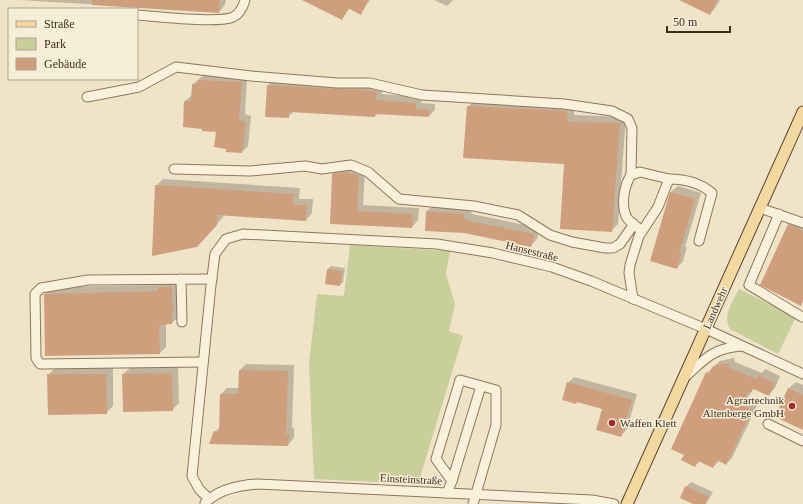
<svg xmlns="http://www.w3.org/2000/svg" width="803" height="504" viewBox="0 0 803 504" font-family="'Times New Roman',serif">
<style>
.green{fill:#c9cf9b}
.shadow{fill:#0003}
.building{fill:#cf9f7d}
.lines{fill:none;stroke-linecap:round;stroke-linejoin:round}
.minor-casing{stroke:#8d765c;stroke-width:11}
.major-casing{stroke:#5b4430;stroke-width:13}
.minor{stroke:#faf1dc;stroke-width:9}
.major{stroke:#f3d9a0;stroke-width:11}
.poi-dot{fill:#9e2a2b;stroke:#f7eed8;stroke-width:1.5}
.labels{text-anchor:middle;stroke-width:3;stroke-linejoin:round;paint-order:stroke}
.street-label{font-size:11px;fill:#3d2e20;stroke:#f7eed8}
.poi-label{font-size:11px;fill:#3d2e20;stroke:#f7eed8;text-anchor:end}
</style>
<rect width="100%" height="100%" fill="#f0e4c8"/>
<g class="green">
<polygon points="350,245 450,251 446,274 455,304 449,331 463,336 418,484 314,479 309,363 317,294 344,296"/>
<path d="M739,289L796,317L778,354L730,329C722,316 733,301 739,289Z"/>
</g>
<g class="shadow">
<polygon points="19,0 226,0 225,5 219,12"/>
<polygon points="304,0 370,0 360,14 350,8 342,19"/>
<polygon points="434,0 453,0 447,6"/>
<polygon points="685,0 720,0 716,7 710,14"/>
<polygon points="204,75 247,77 245,114 251,116 248,146 242,152 227,148 217,131 185,101 192,95 193,84"/>
<polygon points="274,79 382,85 382,94 422,97 421,103 435,104 435,110 429,116 378,113 375,116 294,111 288,117 268,85"/>
<polygon points="475,100 574,105 574,115 626,117 618,224 611,231 565,163 468,107"/>
<polygon points="340,167 365,168 363,205 419,208 418,220 412,227 331,223 333,174"/>
<polygon points="163,179 300,188 299,199 313,199 312,213 306,220 223,215 223,217 204,239 156,186"/>
<polygon points="678,186 701,193 685,247 687,247 683,261 677,268 651,260 671,192"/>
<polygon points="434,205 470,207 472,214 540,228 537,239 531,246 427,211"/>
<polygon points="795,218 803,222 803,302 800,304 788,225"/>
<polygon points="331,266 345,268 343,282 340,285 328,269"/>
<polygon points="166,280 178,280 178,317 172,323 166,324 166,347 160,353 46,355 45,294 52,287 161,285"/>
<polygon points="734,358 735,362 762,373 765,369 780,376 775,388 768,395 754,388 751,392 747,399 758,404 732,458 726,464 719,461 713,467 700,461 695,466 707,373 720,361"/>
<polygon points="246,364 294,365 292,428 294,428 294,438 288,445 215,432 220,427 221,394 227,388 240,388 240,370"/>
<polygon points="178,367 179,403 172,410 123,374 130,368"/>
<polygon points="55,368 113,368 113,406 106,413 48,375"/>
<polygon points="574,377 637,394 627,429 621,436 603,408 568,383"/>
<polygon points="796,382 803,385 803,429 776,417 789,388"/>
<polygon points="691,482 713,492 706,504 696,504 686,487"/>
</g>
<g class="building">
<polygon points="92,0 220,0 219,13 92,5"/>
<polygon points="302,0 368,0 361,15 348,8 342,20"/>
<polygon points="679,0 717,0 710,15"/>
<polygon points="198,80 242,82 239,120 246,122 242,153 226,152 226,149 214,147 216,132 202,131 202,129 183,127 184,101 191,101 192,84 197,84"/>
<polygon points="267,85 377,91 376,100 416,103 416,109 430,110 429,117 375,114 375,117 289,112 289,118 265,117"/>
<polygon points="467,106 567,111 568,122 620,123 612,232 560,229 564,164 463,158"/>
<polygon points="343,172 359,175 357,211 413,214 412,228 330,224 332,174"/>
<polygon points="155,185 294,194 293,205 307,205 306,221 217,215 217,225 197,247 152,256"/>
<polygon points="670,192 695,199 679,253 681,254 677,269 650,261"/>
<polygon points="426,211 464,214 465,220 534,234 531,247 464,233 425,231"/>
<polygon points="788,224 803,231 803,300 801,306 760,285"/>
<polygon points="327,269 342,271 340,286 325,284"/>
<polygon points="158,287 172,287 172,306 175,309 172,312 172,324 159,325 160,354 45,356 44,294 158,291"/>
<polygon points="728,363 729,368 757,379 758,375 775,383 769,396 753,389 751,393 748,392 742,405 752,410 726,465 717,460 713,468 698,461 695,467 681,460 684,455 671,449 706,372 709,374 713,366"/>
<polygon points="239,370 288,371 286,434 289,434 288,446 209,444 214,431 219,432 220,394 238,394"/>
<polygon points="172,373 173,411 123,412 122,374"/>
<polygon points="47,374 106,374 107,414 48,415"/>
<polygon points="567,382 632,400 621,437 596,430 602,409 577,402 576,404 562,400"/>
<polygon points="788,388 803,395 803,430 775,417"/>
<polygon points="685,486 709,497 705,504 693,504 680,498"/>
</g>
<g class="lines">
<g class="minor-casing">
<g id="minor">
<path d="M137,15C156,16 219,24 233,17C240,14 243,7 245,0"/>
<polyline points="87,97 139,87 176,67 251,76 337,83 370,83 422,95 564,104 612,111 628,119 632,128 631,175"/>
<polyline points="174,169 250,171 305,166 322,169 351,165 368,172 399,199 474,206 518,215 550,235 572,242 605,248 613,248 620,244 634,224"/>
<polyline points="760,208 803,223"/>
<polyline points="779,214 749,285 802,317"/>
<path d="M638,228C634,224 628,221 626,216C621,204 624,186 631,175L640,172L669,179"/>
<polyline points="181,279 182,322"/>
<path d="M633,299L629,273L630,265L639,236L658,207L669,179C685,179 699,182 712,193L699,241"/>
<polyline points="203,362 40,364 36,358 35,294 41,288 88,280 212,279"/>
<path d="M686,376C706,358 712,349 741,346"/>
<polyline points="768,424 803,441"/>
<polyline points="452,481 481,386"/>
<polyline points="447,493 452,481 436,459 460,380 496,390 496,425 473,504"/>
<polyline points="209,499 199,489 192,476 211,285 215,254 226,239 243,234 437,244 493,253 552,267 591,281 706,329 803,374"/>
<path d="M205,503C219,489 240,485 258,484L592,500L614,504"/>
</g>
</g>
<g class="major-casing">
<polyline id="major" points="627,504 803,112"/>
</g>
<use href="#minor" class="minor"/>
<use href="#major" class="major"/>
</g>
<g class="poi-dot">
<circle cx="792" cy="406" r="4"/>
<circle cx="612" cy="423" r="4"/>
</g>
<g class="labels">
<g class="street-label">
<text transform="translate(532 251) rotate(14)" y="4">Hansestraße</text>
<text transform="translate(715 308) rotate(-66)" y="4">Landwehr</text>
<text transform="translate(411 479) rotate(3)" y="4">Einsteinstraße</text>
</g>
<g class="poi-label">
<text x="784" y="404">Agrartechnik<tspan x="784" dy="13">Altenberge GmbH</tspan></text>
<text x="620" y="427" text-anchor="start">Waffen Klett</text>
</g>
</g>
<rect x="8" y="8" width="130" height="72" fill="#f7eed8" stroke="#ada18e"/>
<rect x="16" y="21" width="20" height="6" fill="#f3d9a0" stroke="#ada18e"/>
<text x="44" y="28" font-size="12" fill="#3d2e20">Straße</text>
<rect x="16" y="38" width="20" height="12" fill="#c9cf9b" stroke="#ada18e"/>
<text x="44" y="48" font-size="12" fill="#3d2e20">Park</text>
<rect x="16" y="58" width="20" height="12" fill="#cf9f7d" stroke="#ada18e"/>
<text x="44" y="68" font-size="12" fill="#3d2e20">Gebäude</text>
<path d="M667 26v6h63v-6" fill="none" stroke="#3d2e20" stroke-width="2"/>
<text x="673" y="26" font-size="12" fill="#3d2e20" stroke="#f7eed8" stroke-width="3" paint-order="stroke">50 m</text>
</svg>
